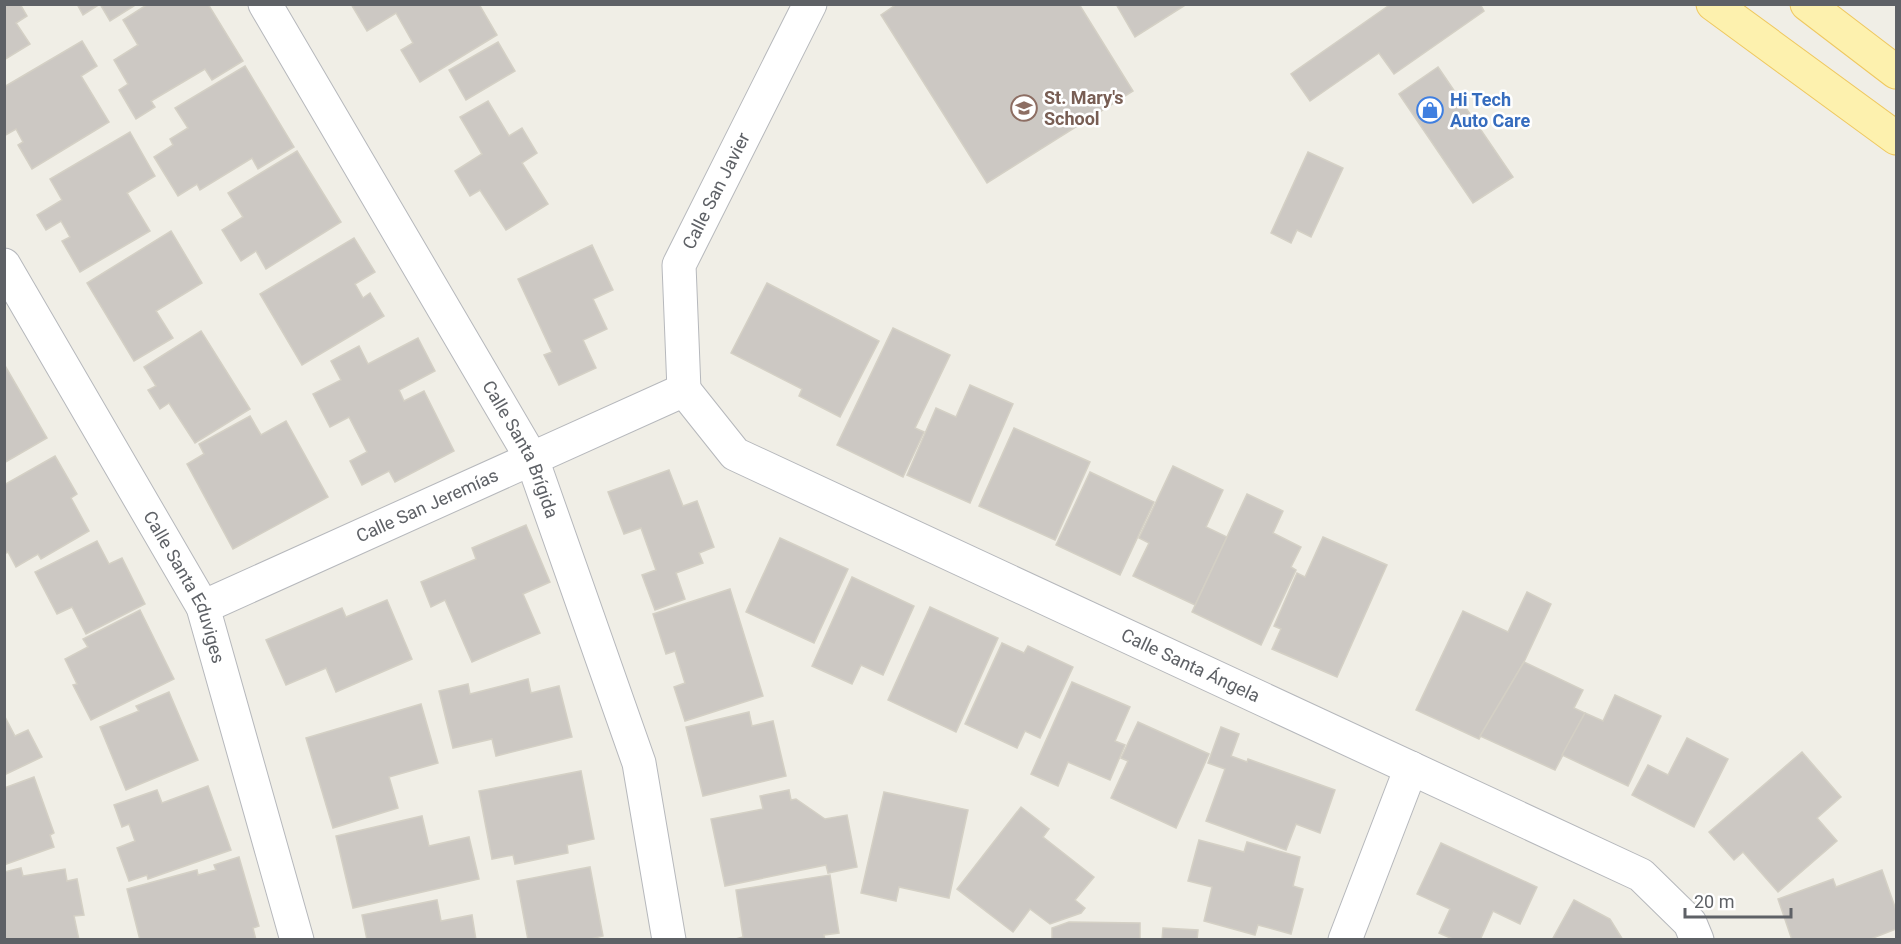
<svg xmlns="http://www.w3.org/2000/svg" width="1901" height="944" viewBox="0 0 1901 944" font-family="Roboto,sans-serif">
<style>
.building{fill:#ccc8c3;stroke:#d4d0c5;stroke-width:1.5}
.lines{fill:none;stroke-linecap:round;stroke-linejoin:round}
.minor-casing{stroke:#b6b8bc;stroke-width:35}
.major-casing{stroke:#efc860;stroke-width:35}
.minor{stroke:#fff;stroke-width:33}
.major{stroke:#fdf1ae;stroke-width:33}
.labels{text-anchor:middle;stroke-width:5;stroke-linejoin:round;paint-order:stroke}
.education-label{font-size:18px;font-weight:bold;fill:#785e54;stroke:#fff;text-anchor:start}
.shop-label{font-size:18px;font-weight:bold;fill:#366cbe;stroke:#fff;text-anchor:start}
.street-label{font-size:18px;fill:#5e6166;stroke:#fff}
</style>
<rect width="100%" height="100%" fill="#f0eee6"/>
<g class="building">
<polygon points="4,4 20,4 27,16 16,23 30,44 4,60"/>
<polygon points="77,4 100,4 83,15"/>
<polygon points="100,4 137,4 110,21"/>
<polygon points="148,4 208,4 243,61 212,80 205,69 151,101 155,107 136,119 119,90 128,84 114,60 138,45 123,20"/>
<polygon points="351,4 483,4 480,6 497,35 420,82 401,50 413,43 396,13 367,31"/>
<polygon points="897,4 1079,4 1133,91 987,183 881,15"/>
<polygon points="1116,4 1187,4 1135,37"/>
<polygon points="1391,4 1480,4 1484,11 1394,74 1379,53 1310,101 1291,74"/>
<polygon points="82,41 97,66 81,76 109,122 32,169 18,145 23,142 16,129 4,136 4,87"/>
<polygon points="498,42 515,71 466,100 449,70"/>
<polygon points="245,66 294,147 258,169 252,158 200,190 197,184 178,196 154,157 173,145 170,139 188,128 175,108"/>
<polygon points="1438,67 1513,177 1473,203 1399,94"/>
<polygon points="488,101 509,136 522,128 537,153 522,163 548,204 506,230 480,190 470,196 455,171 482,154 460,117"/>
<polygon points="130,132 155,176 127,193 150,231 80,272 62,241 70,237 61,221 46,230 37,215 62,200 50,179"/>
<polygon points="297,151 341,222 266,269 256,251 241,261 222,230 243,217 228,193"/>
<polygon points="1308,152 1343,168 1311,237 1297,230 1291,243 1271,233"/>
<polygon points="171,231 202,283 156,311 173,338 134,361 87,283"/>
<polygon points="354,238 375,272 355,284 363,298 370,293 384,316 302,365 260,294"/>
<polygon points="592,245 613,290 593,299 607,329 583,340 596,368 559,385 544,355 552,352 518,279"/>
<polygon points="767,283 879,341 840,417 799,396 802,389 731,353"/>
<polygon points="893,328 950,355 915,428 924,432 903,477 837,445"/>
<polygon points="201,331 250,409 195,443 169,403 160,409 148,390 156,386 144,367"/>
<polygon points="418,338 435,371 399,390 404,401 424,391 454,451 395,482 389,471 362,485 350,461 367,452 349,417 330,427 313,394 341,380 331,361 359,346 368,364"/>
<polygon points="4,364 47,438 4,463"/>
<polygon points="970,385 1013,404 970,503 907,475 936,408 956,417"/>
<polygon points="250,416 261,435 286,421 328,497 233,549 187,464 204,454 199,444"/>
<polygon points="1014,428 1090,462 1055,540 979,506"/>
<polygon points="55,456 77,494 71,498 89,531 41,559 38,554 16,567 8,552 4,554 4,485"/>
<polygon points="1173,466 1223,490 1206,527 1227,537 1195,605 1133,576 1149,543 1139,538"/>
<polygon points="669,470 683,506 697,501 714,547 699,553 703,563 676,573 685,599 655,610 642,575 656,570 641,528 624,534 608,492"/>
<polygon points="1090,472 1154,502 1120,575 1056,545"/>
<polygon points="1247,494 1283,511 1273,533 1301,547 1291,567 1296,570 1261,645 1192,612"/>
<polygon points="526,525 550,582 523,594 540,633 472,662 445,600 431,607 421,582 476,559 472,548"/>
<polygon points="1323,537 1387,565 1337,677 1272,649 1281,629 1274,626 1297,573 1305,577"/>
<polygon points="780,538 848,569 814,643 746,612"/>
<polygon points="97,541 109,564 122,558 145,604 86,634 72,607 57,614 35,572"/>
<polygon points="852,577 914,606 883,675 861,665 852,684 812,666"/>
<polygon points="730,589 763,696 685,721 674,687 685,683 675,651 666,654 653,614"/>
<polygon points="1527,592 1551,604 1524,662 1479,739 1416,710 1463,611 1508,632"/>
<polygon points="387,600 412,659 336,692 326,668 286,685 266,640 342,608 346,617"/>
<polygon points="930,607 998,638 956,732 888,700"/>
<polygon points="140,610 174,679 91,720 73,685 77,684 65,659 88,647 83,639"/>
<polygon points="1002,643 1024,653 1028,646 1073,667 1040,738 1025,731 1017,748 965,724"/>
<polygon points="1524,662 1583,690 1574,708 1585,713 1555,770 1480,736"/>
<polygon points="528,679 531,693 559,686 572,737 496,756 492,739 453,748 439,691 468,684 470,694"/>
<polygon points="1072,682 1130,707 1115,741 1125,745 1110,780 1068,762 1058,786 1031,774"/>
<polygon points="169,692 198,760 126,790 100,727 139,711 136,706"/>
<polygon points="1615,695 1661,716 1628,786 1562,755 1585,713 1603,721"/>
<polygon points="421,704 438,763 389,777 398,808 333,828 306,738"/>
<polygon points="749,712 752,726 773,721 786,776 703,796 686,727"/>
<polygon points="4,715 15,736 28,730 42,757 4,775"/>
<polygon points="1138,722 1209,754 1176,828 1111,798 1128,761 1121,758"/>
<polygon points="1221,727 1239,734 1231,756 1247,762 1248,759 1335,790 1320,833 1296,824 1286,850 1206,821 1225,769 1208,763"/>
<polygon points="1687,738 1728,759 1694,827 1632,795 1648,765 1668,775"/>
<polygon points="1802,752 1841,797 1817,818 1837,841 1778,892 1743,852 1734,860 1709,832"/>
<polygon points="581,771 594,839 567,845 568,853 515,864 513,855 492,859 479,791"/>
<polygon points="34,777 54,833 50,835 54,847 4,865 4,788"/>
<polygon points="208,786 231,850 148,879 147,875 129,881 117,848 135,841 129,824 122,827 114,805 157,790 162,803"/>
<polygon points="789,790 791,800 796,799 825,819 847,815 857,867 828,873 826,865 725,886 711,819 763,809 760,796"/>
<polygon points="884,792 968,810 949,898 899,887 896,901 861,893"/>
<polygon points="1021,807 1049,829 1043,837 1094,877 1075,900 1085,908 1081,913 1050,924 1030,909 1013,932 957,889"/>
<polygon points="422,816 429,846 469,837 479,879 353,908 336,836"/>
<polygon points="1199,840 1244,852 1247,842 1300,857 1293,886 1303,889 1291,934 1258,925 1255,935 1204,921 1212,887 1188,881"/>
<polygon points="1441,843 1537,887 1520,924 1493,911 1480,940 1455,940 1439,933 1450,909 1417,894"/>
<polygon points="239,857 259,926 253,928 256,940 140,940 127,889 197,870 198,875 216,870 214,865"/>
<polygon points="590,867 603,936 586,940 528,940 517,881"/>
<polygon points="21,868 23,876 65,869 67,881 77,879 84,915 74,916 79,940 4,940 4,872"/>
<polygon points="1882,870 1896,910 1896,929 1868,940 1792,940 1778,899 1833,879 1836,887"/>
<polygon points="830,875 839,933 824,935 825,940 732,940 743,937 736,890"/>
<polygon points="437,900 441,921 472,915 476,940 367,940 362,915"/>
<polygon points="1574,900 1610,919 1623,940 1552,940"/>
<polygon points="1069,922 1140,923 1140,940 1052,940 1052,928"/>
<polygon points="1163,928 1198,930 1197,940 1162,940"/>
</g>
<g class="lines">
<g class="minor-casing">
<g id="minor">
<path id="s1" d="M265,4L532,459L639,763L669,940"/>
<path id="s2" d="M4,265L203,607L297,940"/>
<path id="s3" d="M684,390L735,454L1641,875L1690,923L1697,940"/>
<path id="s4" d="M684,390L679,265L810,4"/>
<path id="s5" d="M203,607L684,390"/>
<polyline points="1345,940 1411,768"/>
</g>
</g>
<g class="major-casing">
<g id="major">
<polyline points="1713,4 1896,138"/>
<polyline points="1807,4 1896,72"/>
</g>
</g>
<use href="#minor" class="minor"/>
<use href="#major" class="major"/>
</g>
<defs>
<g id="school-ring" transform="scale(1.35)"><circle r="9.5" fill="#fff" stroke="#8d6e63" stroke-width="1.5"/><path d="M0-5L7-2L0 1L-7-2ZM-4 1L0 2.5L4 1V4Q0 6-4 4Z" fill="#8d6e63"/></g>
<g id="shop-ring" transform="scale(1.35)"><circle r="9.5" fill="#fff" stroke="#3f7fe0" stroke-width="1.5"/><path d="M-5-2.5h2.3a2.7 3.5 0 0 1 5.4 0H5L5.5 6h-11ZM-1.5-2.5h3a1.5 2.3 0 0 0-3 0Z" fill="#3f7fe0"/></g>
</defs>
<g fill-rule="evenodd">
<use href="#school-ring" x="1024" y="108"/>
<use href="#shop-ring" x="1430" y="110"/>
</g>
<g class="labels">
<g class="education-label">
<text x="1044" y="104">St. Mary's<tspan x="1044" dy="21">School</tspan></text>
</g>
<g class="shop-label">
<text x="1450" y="106">Hi Tech<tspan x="1450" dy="21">Auto Care</tspan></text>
</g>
<g class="street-label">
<text dy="6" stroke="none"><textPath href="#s4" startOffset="208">Calle San Javier</textPath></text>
<text dy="6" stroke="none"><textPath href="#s1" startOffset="514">Calle Santa Brígida</textPath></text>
<text dy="6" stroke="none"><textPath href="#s5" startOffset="246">Calle San Jeremías</textPath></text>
<text dy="6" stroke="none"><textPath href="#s2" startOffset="370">Calle Santa Eduviges</textPath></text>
<text dy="6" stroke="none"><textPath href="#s3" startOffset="584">Calle Santa Ángela</textPath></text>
</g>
</g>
<rect width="1901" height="944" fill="none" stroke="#5e6166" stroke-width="12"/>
<path d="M1685 908v9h106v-9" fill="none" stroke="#5e6166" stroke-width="3"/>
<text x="1694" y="908" font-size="18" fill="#5e6166" stroke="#ffffff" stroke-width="4.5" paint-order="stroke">20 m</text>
</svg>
